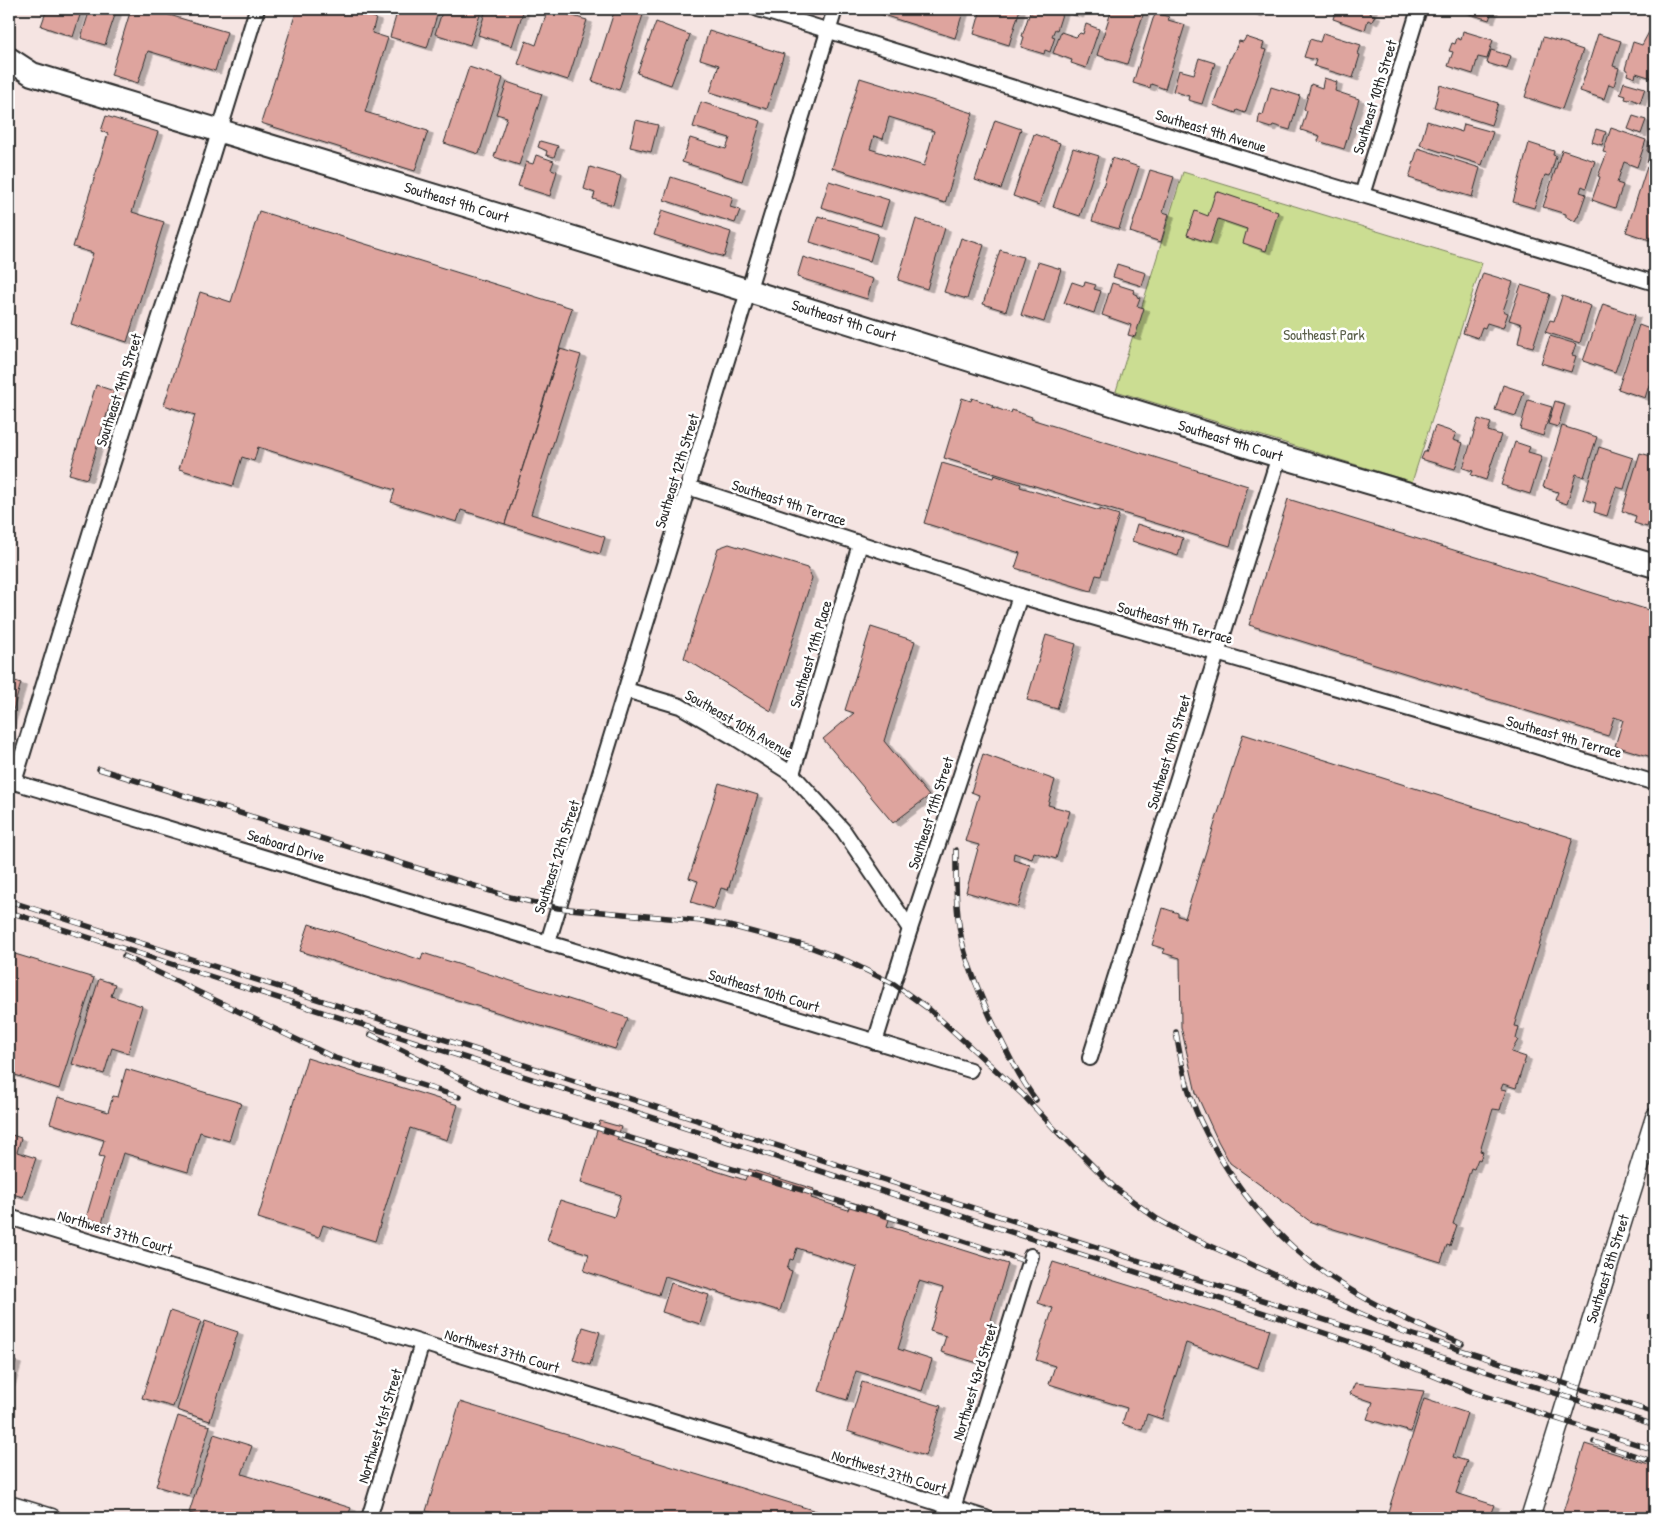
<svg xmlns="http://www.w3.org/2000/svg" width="1664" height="1527" viewBox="0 0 1664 1527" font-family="'Patrick Hand',sans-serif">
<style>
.park{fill:#cbdd92;stroke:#7b845e}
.building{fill:#dea49e;stroke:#2b2b2b;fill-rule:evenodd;filter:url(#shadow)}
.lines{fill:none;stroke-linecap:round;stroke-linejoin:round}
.minor-casing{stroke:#2b2b2b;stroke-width:18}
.tertiary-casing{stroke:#2b2b2b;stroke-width:21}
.primary-casing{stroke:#2b2b2b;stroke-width:26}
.minor{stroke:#fff;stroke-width:14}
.tertiary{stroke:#fff;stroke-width:18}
.primary{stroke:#fff;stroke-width:22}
.rail-casing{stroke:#2b2b2b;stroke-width:5.5}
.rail{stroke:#fff;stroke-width:4;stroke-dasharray:11;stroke-linecap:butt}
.labels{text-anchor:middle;stroke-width:5;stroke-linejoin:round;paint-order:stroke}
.street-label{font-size:15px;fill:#2b2b2b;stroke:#fff}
.park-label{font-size:15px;fill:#5b604a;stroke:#fff}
</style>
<defs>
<filter id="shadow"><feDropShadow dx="5.5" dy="3" stdDeviation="0" flood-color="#0004"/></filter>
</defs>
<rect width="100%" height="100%" fill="#f5e4e2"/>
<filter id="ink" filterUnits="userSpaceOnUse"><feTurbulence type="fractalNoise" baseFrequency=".02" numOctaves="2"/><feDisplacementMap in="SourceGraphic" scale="10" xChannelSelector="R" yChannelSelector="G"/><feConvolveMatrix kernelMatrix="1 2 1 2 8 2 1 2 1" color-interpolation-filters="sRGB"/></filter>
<g filter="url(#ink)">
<polygon class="park" points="1183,172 1482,263 1412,482 1116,391"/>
<g class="building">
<polygon points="47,9 82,9 73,37 41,26"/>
<polygon points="90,9 106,9 116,12 105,45 81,38"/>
<polygon points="131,9 149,9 227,32 215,71 148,51 138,83 111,75"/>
<polygon points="297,9 347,9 376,18 372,33 388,38 365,112 428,131 415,171 261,123"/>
<polygon points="398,9 439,9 427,48 390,37"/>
<polygon points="443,9 482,9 470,45 435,34"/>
<polygon points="495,9 524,9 512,46 478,35 486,10 494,13"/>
<polygon points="548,9 587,20 568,80 518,64 526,41 536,45"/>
<polygon points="615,9 624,9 643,15 619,90 592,81"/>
<polygon points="882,9 951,9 963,12 955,38 880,14"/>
<polygon points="981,9 1020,9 1009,45 974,34"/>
<polygon points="1033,9 1056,9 1063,11 1057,30 1055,29 1052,36 1055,37 1050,52 1045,50 1044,54 1021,47 1024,37 1022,36 1030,12 1032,13"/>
<polygon points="1067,9 1080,9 1078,15 1066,12"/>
<polygon points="1112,9 1145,9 1127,64 1097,55"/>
<polygon points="1245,9 1258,9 1257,14 1245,10"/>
<polygon points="1336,9 1372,9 1370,14 1375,15 1372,22 1368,20 1365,30 1333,19"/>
<polygon points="1465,9 1493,9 1489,20 1464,12"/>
<polygon points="1156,13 1169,17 1168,20 1185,25 1165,89 1151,84 1150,88 1133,83 1153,19"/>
<polygon points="656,22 690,35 671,85 637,73"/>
<polygon points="1086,24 1099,29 1086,68 1071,63 1072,60 1053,53 1061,32 1076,37 1080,33 1083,34"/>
<polygon points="709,31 784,54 767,109 710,92 719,65 700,59"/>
<polygon points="1463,31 1493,40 1487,59 1478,57 1473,74 1448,66 1453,52 1449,51 1452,43 1455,44 1457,38 1461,40"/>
<polygon points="1649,32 1655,34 1655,79 1636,73 1635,78 1627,75 1628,70 1625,69 1633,42 1642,45"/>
<polygon points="1323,33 1361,45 1358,54 1360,55 1353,78 1314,66 1316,60 1304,57 1310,39 1320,42"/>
<polygon points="1598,34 1621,41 1613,66 1619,68 1614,86 1609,84 1604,99 1580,91"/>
<polygon points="1246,37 1264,43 1262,49 1267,50 1245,113 1237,110 1236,113 1213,105 1230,58 1231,58 1239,41 1243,42"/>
<polygon points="1543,37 1568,44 1568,45 1583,50 1562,109 1525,97"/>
<polygon points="1491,50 1511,56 1507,69 1487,63"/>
<polygon points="1199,58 1215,63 1202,104 1188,100 1189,96 1173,91 1179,70 1194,74"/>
<polygon points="469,67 503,78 479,154 444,143"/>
<path d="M860,78L973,113L945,203L832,168ZM889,117L934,131L924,166L870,149L874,136L883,139Z"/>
<polygon points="1324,78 1337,82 1335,91 1359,99 1344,149 1318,141 1320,136 1301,130 1307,111 1304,109 1311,84 1322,88"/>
<polygon points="507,82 542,94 519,165 494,157 507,117 496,114"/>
<polygon points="1624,82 1645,88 1640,103 1630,98 1629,100 1625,99 1626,96 1620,94"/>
<polygon points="1440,85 1498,103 1491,125 1434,107"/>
<polygon points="1271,87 1300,96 1290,130 1273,125 1271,128 1258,124 1259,117 1260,114 1263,115"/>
<polygon points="701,102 761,121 742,181 682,162 690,138 726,149 730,138 693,127"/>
<polygon points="106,116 158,132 132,212 164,222 127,342 71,324 93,253 73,247 108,134 101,131"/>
<polygon points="1633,116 1646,120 1641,134 1628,129"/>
<polygon points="636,120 658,125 651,152 630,147"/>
<polygon points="995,120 1021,129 1001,189 975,180"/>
<polygon points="1427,121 1462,132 1464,124 1493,132 1482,165 1420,145"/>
<polygon points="1611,128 1646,140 1637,167 1624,162 1617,183 1623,185 1615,208 1592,200 1600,177 1598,176 1607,153 1603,152"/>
<polygon points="1596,129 1606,132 1602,145 1592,142"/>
<polygon points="1034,134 1060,143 1039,205 1013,196"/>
<polygon points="540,141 558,146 554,157 546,155 547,151 538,147"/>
<polygon points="1649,142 1655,143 1655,165 1647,163 1650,152 1647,151"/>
<polygon points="1529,143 1554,151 1553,155 1556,156 1550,176 1545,175 1534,208 1513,202"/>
<polygon points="1073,148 1099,156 1080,216 1053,207"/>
<polygon points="1418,148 1480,168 1472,197 1409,178"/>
<polygon points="1562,150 1595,161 1586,188 1582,186 1580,192 1586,194 1578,217 1577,217 1575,221 1566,217 1566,214 1543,207"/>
<polygon points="536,155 554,161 551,169 557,171 550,196 518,186 526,162 533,164"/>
<polygon points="1112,158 1139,167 1119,229 1092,221"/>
<polygon points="590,167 621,176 613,205 593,199 595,193 584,189"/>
<polygon points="1647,167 1655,170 1655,224 1650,240 1626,232"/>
<polygon points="1150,170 1174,177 1163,212 1169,214 1161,242 1130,232"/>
<polygon points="671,177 733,197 730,207 740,210 735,223 664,200"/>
<polygon points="829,181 889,200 881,226 821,207"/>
<polygon points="1216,191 1278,212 1266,251 1243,243 1247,229 1218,219 1210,243 1187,235 1195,211 1208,216"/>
<polygon points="662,210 731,232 724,257 654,235"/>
<polygon points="259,211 572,308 505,524 461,510 457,522 391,502 395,490 258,447 254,461 242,457 233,486 179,469 195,415 164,405 200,292 231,302"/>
<polygon points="818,216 878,234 870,261 810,242"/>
<polygon points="916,219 945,228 927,289 898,280"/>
<polygon points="961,238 984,245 967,299 944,292"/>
<polygon points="1000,250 1023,257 1006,311 983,304"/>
<polygon points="803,257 873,279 867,299 797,277"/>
<polygon points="1038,262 1061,269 1044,322 1021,315"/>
<polygon points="1117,264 1146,273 1142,286 1113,277"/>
<polygon points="1483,273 1513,282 1503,311 1508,313 1503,328 1487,323 1485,328 1482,327 1478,338 1463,333"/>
<polygon points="1072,282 1084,286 1085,282 1096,285 1094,289 1101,291 1094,313 1064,303"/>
<polygon points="1112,283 1134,290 1133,293 1138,295 1137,297 1140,298 1137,306 1144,308 1135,337 1128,335 1131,325 1102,315"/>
<polygon points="1521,285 1550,294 1533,347 1518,343 1522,324 1509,320"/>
<polygon points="1562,296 1591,306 1580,343 1545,332 1550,320 1554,321"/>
<polygon points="1603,304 1635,315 1615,372 1583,361"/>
<polygon points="1639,325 1655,331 1655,366 1645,398 1618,389"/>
<polygon points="1550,336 1576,344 1572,355 1576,356 1571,372 1541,363"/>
<polygon points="560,349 581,355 531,514 605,537 600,554 505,524"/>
<polygon points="96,385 114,391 87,479 69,474"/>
<polygon points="1503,385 1524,392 1516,416 1495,410"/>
<polygon points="962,398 971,401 972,398 993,405 992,407 1011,413 1012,410 1032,417 1031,419 1248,486 1230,546 944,458"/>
<polygon points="1528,400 1552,407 1543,436 1520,429"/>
<polygon points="1555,401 1565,404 1558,427 1548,424"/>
<polygon points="1478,419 1491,423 1488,431 1501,435 1486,480 1471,475 1473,471 1463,468"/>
<polygon points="1435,426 1456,433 1453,440 1463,443 1455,469 1421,459 1424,452 1426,452"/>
<polygon points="1562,426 1597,437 1584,477 1576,474 1567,504 1555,500 1558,492 1543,487"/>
<polygon points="1515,442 1530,447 1528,452 1542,456 1530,494 1501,485"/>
<polygon points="1599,447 1633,458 1624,489 1616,487 1607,516 1594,512 1596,503 1583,499"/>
<polygon points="1640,453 1655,457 1655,499 1647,527 1634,523 1636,516 1622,511"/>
<polygon points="942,463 993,478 994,475 1021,484 1020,487 1100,511 1100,509 1119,515 1101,576 1096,575 1091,591 1015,568 1020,553 924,523"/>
<polygon points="1288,499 1655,612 1655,758 1615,746 1623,720 1614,717 1608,736 1249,625"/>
<polygon points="1137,524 1183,538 1178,556 1132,541"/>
<polygon points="729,544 807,568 812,578 771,711 684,658 718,548"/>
<polygon points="871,627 915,641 884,741 929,796 893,823 823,739 854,713 845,710"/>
<polygon points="1046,635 1076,644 1057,709 1027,700"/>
<polygon points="9,679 21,683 9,724"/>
<polygon points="1243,734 1573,838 1514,1026 1519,1027 1516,1039 1518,1040 1511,1052 1526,1057 1516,1088 1503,1084 1501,1089 1506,1090 1500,1110 1493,1109 1480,1151 1483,1152 1480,1160 1478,1159 1474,1169 1471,1168 1453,1224 1457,1225 1450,1246 1447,1245 1441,1262 1311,1222 1230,1163 1218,1141 1196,1093 1181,1027 1180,958 1163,953 1165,949 1152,945 1163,908 1178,913 1178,916 1185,918"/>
<polygon points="983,754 1055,780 1048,805 1070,811 1056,859 1034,852 1032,859 1014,853 1013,860 1030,865 1018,907 966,892 979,845 965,841 979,795 971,792"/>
<polygon points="719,783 758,795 728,890 721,888 714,909 691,902 698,881 689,878"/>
<polygon points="309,924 330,931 331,930 421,960 423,953 628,1018 615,1049 300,951"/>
<polygon points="15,954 94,978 59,1089 9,1073 9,974"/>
<polygon points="99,979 115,984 111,996 142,1006 128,1053 112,1048 104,1074 72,1064"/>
<polygon points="307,1058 458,1105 447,1140 410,1128 375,1241 323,1225 319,1237 258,1218"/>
<polygon points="126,1069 241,1103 229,1141 200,1132 188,1172 123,1153 102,1223 86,1218 104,1157 99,1156 104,1140 50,1123 58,1097 108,1112 113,1096 118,1097"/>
<polygon points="600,1121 621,1127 617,1140 745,1180 749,1169 814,1189 811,1198 848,1210 851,1202 891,1214 887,1226 1008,1264 978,1363 941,1352 946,1336 930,1331 943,1288 919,1281 898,1349 932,1360 922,1391 856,1371 847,1400 819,1391 857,1267 797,1248 793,1260 790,1259 787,1269 792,1271 780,1311 665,1276 659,1295 584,1271 589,1254 547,1240 560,1200 614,1217 621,1195 581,1182"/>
<polygon points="9,1134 21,1138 17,1152 36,1158 23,1197 9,1193"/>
<polygon points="1053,1262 1270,1329 1258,1368 1186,1343 1162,1419 1147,1414 1142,1430 1122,1424 1127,1408 1049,1384 1055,1366 1036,1360 1053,1308 1038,1303"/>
<polygon points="671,1283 709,1295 700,1324 662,1312"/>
<polygon points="170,1311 201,1321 173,1407 142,1398"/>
<polygon points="205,1321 238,1332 210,1421 177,1410"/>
<polygon points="583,1327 600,1332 590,1365 573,1360"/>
<polygon points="9,1359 16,1361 9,1384"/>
<polygon points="862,1382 941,1406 925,1456 847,1431"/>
<polygon points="1355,1383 1424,1391 1411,1432 1367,1419 1373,1402 1350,1394"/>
<polygon points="1424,1399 1467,1413 1453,1457 1467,1461 1456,1493 1494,1505 1489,1518 1386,1518"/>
<polygon points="460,1402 839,1518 449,1518 426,1511"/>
<polygon points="178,1416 210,1426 189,1496 156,1486"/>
<polygon points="214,1434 252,1446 242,1474 351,1508 347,1518 207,1518 189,1513"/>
<polygon points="1585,1444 1655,1466 1655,1518 1561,1518"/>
</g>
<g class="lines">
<g class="minor-casing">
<g id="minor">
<polyline points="257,9 208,168 93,524 14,782 970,1070"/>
<polyline points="758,9 1326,184 1655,283"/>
<polyline points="1362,195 1419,9"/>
<polyline points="688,487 1020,596 1523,742 1655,783"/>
<polyline points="626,690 680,706 737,739 792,774 843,830 910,929"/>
<polyline points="792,774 860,544"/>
<polyline points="548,942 835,9"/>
<polyline points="875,1042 910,929 1020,596"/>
<polyline points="1090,1058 1279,456"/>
<polyline points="9,1217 422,1343 986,1518"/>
<polyline points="369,1518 422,1343"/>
<polyline points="950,1518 1031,1256"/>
</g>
</g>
<g class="tertiary-casing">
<g id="tertiary">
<polyline points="9,1505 52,1518"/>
<path id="s1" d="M1530,1518L1655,1117"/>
</g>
</g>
<g class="primary-casing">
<g id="primary">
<path id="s2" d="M9,59L32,74L749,291L1279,456L1655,566"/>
</g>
</g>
<use href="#minor" class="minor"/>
<use href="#tertiary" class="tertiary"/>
<use href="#primary" class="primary"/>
<g class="rail-casing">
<g id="rail">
<polyline points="99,769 510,897 558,908 702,921 734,927 810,947 847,961 894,984 930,1010 1022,1094 1063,1138"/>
<path d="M956,850C956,882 955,917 964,949C971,974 982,999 993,1023C1006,1050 1018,1076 1036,1100"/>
<polyline points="9,901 1655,1425"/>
<polyline points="9,912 1280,1318 1348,1341 1473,1392 1655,1450"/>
<polyline points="124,956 335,1058 459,1097"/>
<path d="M1176,1032C1181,1062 1187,1092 1200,1120C1231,1186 1283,1249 1346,1287C1382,1310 1423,1327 1462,1344"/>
<polyline points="370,1034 489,1093 518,1104 858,1207 1022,1260"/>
<polyline points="1059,1132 1115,1188 1157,1219 1184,1234 1375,1320 1402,1331 1532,1373"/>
<polyline points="1527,1371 1655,1413"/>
<polyline points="1594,1442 1655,1462"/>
</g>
</g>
<use href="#rail" class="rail"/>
</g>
</g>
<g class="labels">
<g class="street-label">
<text transform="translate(1375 97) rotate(-73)" y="5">Southeast 10th Street</text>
<text transform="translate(1211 131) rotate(17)" y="5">Southeast 9th Avenue</text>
<text dy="5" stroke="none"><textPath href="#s2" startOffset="471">Southeast 9th Court</textPath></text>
<text dy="5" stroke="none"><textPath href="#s2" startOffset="876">Southeast 9th Court</textPath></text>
<text transform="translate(119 390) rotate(-72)" y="5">Southeast 14th Street</text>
<text dy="5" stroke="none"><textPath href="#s2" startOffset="1281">Southeast 9th Court</textPath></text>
<text transform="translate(677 471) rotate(-73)" y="5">Southeast 12th Street</text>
<text transform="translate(789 503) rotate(18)" y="5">Southeast 9th Terrace</text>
<text transform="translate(1175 623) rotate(16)" y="5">Southeast 9th Terrace</text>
<text transform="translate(811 654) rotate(-73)" y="5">Southeast 11th Place</text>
<text transform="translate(739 724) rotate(30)" y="5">Southeast 10th Avenue</text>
<text transform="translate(1564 737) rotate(16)" y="5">Southeast 9th Terrace</text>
<text transform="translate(1169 752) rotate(-73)" y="5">Southeast 10th Street</text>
<text transform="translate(931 813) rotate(-72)" y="5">Southeast 11th Street</text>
<text transform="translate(286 846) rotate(17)" y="5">Seaboard Drive</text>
<text transform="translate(557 857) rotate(-72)" y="5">Southeast 12th Street</text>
<text transform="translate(764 991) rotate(17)" y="5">Southeast 10th Court</text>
<text transform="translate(115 1232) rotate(17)" y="5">Northwest 37th Court</text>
<text dy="5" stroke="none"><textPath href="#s1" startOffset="261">Southeast 8th Street</textPath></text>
<text transform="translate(502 1351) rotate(17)" y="5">Northwest 37th Court</text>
<text transform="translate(975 1382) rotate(-73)" y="5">Northwest 43rd Street</text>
<text transform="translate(380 1426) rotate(-73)" y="5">Northwest 41st Street</text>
<text transform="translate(889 1472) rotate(17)" y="5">Northwest 37th Court</text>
</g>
<g class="park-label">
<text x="1324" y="340">Southeast Park</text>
</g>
</g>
<rect width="1664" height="1527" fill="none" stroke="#fff" stroke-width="30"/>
<rect x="15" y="15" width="1634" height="1497" fill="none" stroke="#2b2b2b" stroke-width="2" filter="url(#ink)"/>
</svg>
